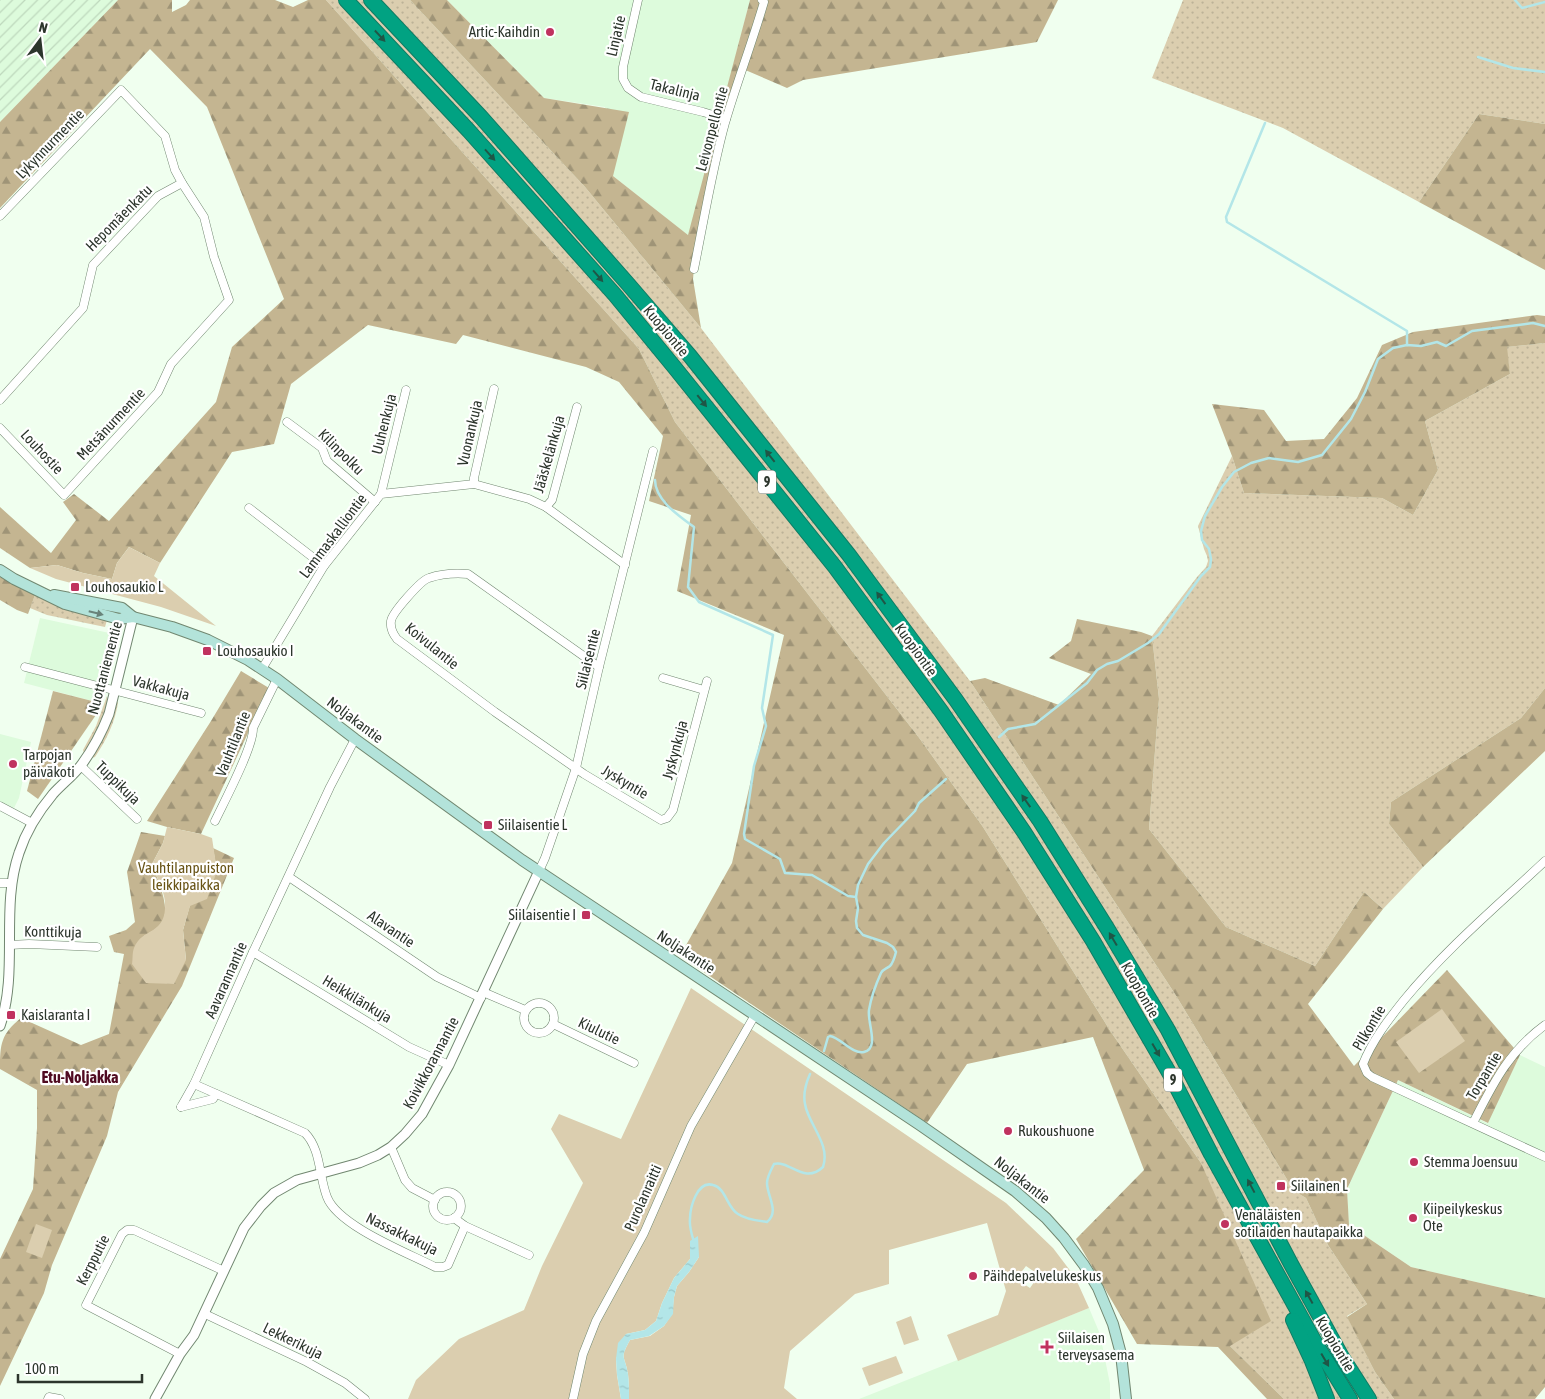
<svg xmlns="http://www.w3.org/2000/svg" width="1545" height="1399" viewBox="0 0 1545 1399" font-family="'Asap Condensed',sans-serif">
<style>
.built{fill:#ddfbdc}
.industrial{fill:url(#industrial-furrows)}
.grass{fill:url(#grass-dots)}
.forest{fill:url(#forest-firs)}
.park{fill:#dbceaf;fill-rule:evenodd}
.water{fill:url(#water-ripples)}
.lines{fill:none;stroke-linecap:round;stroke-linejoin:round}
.stream{stroke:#b3e6e8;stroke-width:2.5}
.minor-casing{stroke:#718770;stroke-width:9}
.tertiary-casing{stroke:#718770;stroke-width:11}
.secondary-casing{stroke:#718770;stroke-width:12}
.motorway-casing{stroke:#107c64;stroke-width:16}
.minor{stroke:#fff;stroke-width:8}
.tertiary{stroke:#fff;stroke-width:9}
.secondary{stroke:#b3e3da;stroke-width:10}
.motorway{stroke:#01a282;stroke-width:14}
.oneway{fill:#1f5646}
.oneway2{fill:#69837a}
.poi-dot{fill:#c0325f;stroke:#fff;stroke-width:2}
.labels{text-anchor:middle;stroke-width:4.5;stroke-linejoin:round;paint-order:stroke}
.shield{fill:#fff;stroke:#6b726b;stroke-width:1}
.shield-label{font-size:14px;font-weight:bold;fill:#2c352c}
.poi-label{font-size:15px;fill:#2c352c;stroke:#fff;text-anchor:start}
.street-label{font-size:15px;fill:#2c352c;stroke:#fff}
.park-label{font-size:15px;fill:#685315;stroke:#fff}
.neighbourhood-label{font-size:16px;font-weight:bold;fill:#500b22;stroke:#fff}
</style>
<defs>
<pattern id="industrial-furrows" width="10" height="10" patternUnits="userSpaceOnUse" patternTransform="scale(1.25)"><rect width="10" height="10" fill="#ddfbdc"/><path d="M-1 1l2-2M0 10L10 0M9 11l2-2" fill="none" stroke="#bed8bd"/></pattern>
<pattern id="grass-dots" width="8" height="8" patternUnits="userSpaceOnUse" patternTransform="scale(1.25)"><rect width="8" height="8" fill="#dbceaf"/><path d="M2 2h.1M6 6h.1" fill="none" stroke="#bcb297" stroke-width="1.8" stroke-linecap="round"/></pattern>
<pattern id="forest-firs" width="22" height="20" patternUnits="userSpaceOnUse" patternTransform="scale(1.25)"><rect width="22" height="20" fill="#c4b591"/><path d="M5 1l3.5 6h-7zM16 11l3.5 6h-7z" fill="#9f9477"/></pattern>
<pattern id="water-ripples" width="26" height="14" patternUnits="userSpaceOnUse" patternTransform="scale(1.25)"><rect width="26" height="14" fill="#b3e6e8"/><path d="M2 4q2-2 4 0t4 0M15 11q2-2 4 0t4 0" fill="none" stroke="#9ac6c7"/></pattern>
</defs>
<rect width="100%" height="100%" fill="#f0ffef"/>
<g class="built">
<polygon points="447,0 750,0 689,236 613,176 605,107 544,98"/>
<polygon points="40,618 114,634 100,703 24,683"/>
<polygon points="0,734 31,742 19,798 14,808 0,802"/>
<polygon points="1520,1055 1545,1067 1545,1298 1411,1267 1349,1225 1347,1189 1398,1080 1487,1123"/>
<polygon points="1089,1308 1100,1334 1110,1384 1110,1399 859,1399"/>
</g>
<polygon class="industrial" points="0,0 118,0 0,122"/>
<g class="grass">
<polygon points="326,0 410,0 585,187 701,328 970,681 1175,994 1294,1191 1306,1198 1328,1245 1367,1304 1347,1316 1375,1372 1394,1399 1284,1399 1230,1346 1201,1163 1111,1032 983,827 920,739 675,422 639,349"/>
<polygon points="1183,0 1545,0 1545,124 1479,114 1419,202 1283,128 1152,78"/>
<polygon points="1545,343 1545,688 1521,718 1391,802 1389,824 1423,867 1383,909 1364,892 1315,966 1226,927 1149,829 1159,699 1152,636 1197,577 1206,567 1208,561 1207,556 1204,549 1198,526 1232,456 1244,493 1382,498 1413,515 1438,470 1425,421 1510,374 1506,347"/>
<polygon points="35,595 55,604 107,620 105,627 47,615 30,608"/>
<path d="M107,696C111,710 92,741 84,753L83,750L96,726Z"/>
<path d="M116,699L118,703C115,722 106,741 95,757L92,758L97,749Z"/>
</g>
<g class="forest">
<polygon points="118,0 172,0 172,12 186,5 190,0 275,0 293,7 308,0 326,0 639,349 675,422 920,739 983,827 1111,1032 1201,1163 1271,1321 1230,1346 1284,1399 1267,1399 1218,1347 1137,1344 1076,1239 1144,1170 1093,1037 967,1064 927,1123 680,956 732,863 784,635 677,591 691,515 649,501 663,436 619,382 586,367 463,335 456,344 368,325 291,384 274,444 232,452 160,563 129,547 117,563 112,579 83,573 57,565 30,568 0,548 0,507 51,553 76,520 63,502 74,494 109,521 216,402 232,347 284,299 207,107 150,49 0,208 0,122"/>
<polygon points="410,0 447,0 544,98 629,112 613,176 688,235 750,0 1058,0 1037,42 803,80 787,88 743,69 726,119 694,268 693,279 701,328 585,187"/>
<polygon points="1479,114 1545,124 1545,270 1419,202"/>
<polygon points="1537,315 1545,316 1545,343 1507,347 1510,374 1425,421 1438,470 1413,515 1382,498 1244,493 1232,456 1212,404 1264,410 1286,441 1324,439 1357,398 1382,345 1413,332"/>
<polygon points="0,577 35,595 28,614 17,610 0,600"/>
<polygon points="1077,619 1141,632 1152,636 1159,699 1149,829 1226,927 1315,966 1364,892 1383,909 1308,1004 1354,1066 1447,970 1520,1055 1488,1123 1398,1080 1347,1189 1349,1225 1411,1267 1545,1298 1545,1387 1535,1399 1394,1399 1375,1372 1347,1317 1367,1304 1328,1245 1306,1198 1294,1191 1175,994 970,681 985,678 1059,705 1091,674 1049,658 1071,641"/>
<polygon points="241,671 269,688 201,834 167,827 147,821 211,721"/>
<polygon points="1545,688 1545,751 1423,867 1389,824 1391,802 1521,718"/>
<polygon points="53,691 100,703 98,712 38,799 27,791"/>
<path d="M141,832L165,836L163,843L152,864C157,878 169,904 164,918C161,927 151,932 144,936L186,960L183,930L190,905L217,871L213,848L234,858L182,986L118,1092L107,1136L52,1265L44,1293L0,1386V1259L33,1189L37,1128V1090L0,1069C0,1044 1,1034 21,1018L81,1045L109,1034L124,954L114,952L109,936L126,930L135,922L127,872Z"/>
</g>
<g class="park">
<polygon points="129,547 160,563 154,576 216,626 161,607 56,579 30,568 57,565 83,573 112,579 117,563"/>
<path d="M167,827L201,834L212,838L217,871L207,899L190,906L183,930L186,960L174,984L146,983L132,964C133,959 132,953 134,948C142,927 167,936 165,902C164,890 156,876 152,864L163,843Z"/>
<path d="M691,988L1006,1203L1053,1248L1075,1277L1089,1308L958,1361L947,1335L998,1315L1006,1291L987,1223L889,1250V1284L855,1294L790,1351L784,1388L797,1399H629C629,1391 629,1382 628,1374C625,1355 619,1360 630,1340L650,1336L664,1326L672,1314L674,1297L677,1286L689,1272L699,1257L690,1241V1259L674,1278L662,1303L656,1321L645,1330L626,1334L616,1359L617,1375L621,1399H408L416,1380L459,1339L524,1310L542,1266L583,1183L551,1129L559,1114L621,1139ZM1026,1266L1039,1275L1030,1288L1016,1279Z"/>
<polygon points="1442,1009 1465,1041 1419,1073 1396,1042"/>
<polygon points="36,1224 52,1230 42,1258 26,1252"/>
<polygon points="911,1316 919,1340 904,1345 896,1322"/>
<polygon points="896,1356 903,1373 869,1386 862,1368"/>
</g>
<path class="water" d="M698,1236L699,1257L689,1272L677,1286L674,1297L673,1314L664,1326L649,1336L630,1340C619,1360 625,1355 628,1374C629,1382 629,1391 629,1399H621L617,1375L616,1359L618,1343L626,1334L645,1330L656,1321L662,1303L674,1278L690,1259V1241Z"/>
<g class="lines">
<g class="stream">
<polyline points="1515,0 1522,8 1545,2"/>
<polyline points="1478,57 1513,68 1545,72"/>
<polyline points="1265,123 1226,217 1227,222 1407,331 1407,345"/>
<path d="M655,480C655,500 679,516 694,527L688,587L699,602L773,635L762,708L766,726L754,766L744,834L745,839L780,859L785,873L812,875L848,896L856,897"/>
<polyline points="999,737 1008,729 1035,724 1087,683 1097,670 1107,664 1118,661 1148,643 1159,634 1201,576 1210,567 1211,559 1209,549 1202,540 1201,531 1205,516 1222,487 1234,472 1251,463 1269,458 1298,462 1322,455 1351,419 1365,392 1378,359 1393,348 1407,345 1421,346 1437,342 1446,346 1472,331 1533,323 1545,326"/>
<path d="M824,1051L828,1037L830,1036C841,1038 853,1055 864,1052C880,1048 867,1023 869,1010C871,998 876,984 881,973C883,969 886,969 890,966C893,963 895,956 896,952L893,947L887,943L863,935L857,928L856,921L858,908L856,897L858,885L868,864L884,843L915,811L919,803L946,779"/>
<path d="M694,1242C692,1235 689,1227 690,1219C690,1208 697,1180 713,1185C726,1188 727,1208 738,1214C745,1219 759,1221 767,1222C780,1212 767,1196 767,1183C767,1177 771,1170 774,1164C790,1160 804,1185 823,1167C831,1144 808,1124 805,1104C803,1094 806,1083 810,1074"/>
</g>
<g class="minor-casing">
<g id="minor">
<polyline points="638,0 623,67 623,79 628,88 641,97 703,112 726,119"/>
<polyline points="0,216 121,90 165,136 175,170 182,183 204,217 214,257 229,300 171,364 158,392 64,495 0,428"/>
<path d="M694,269C704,220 712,170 725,123C737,82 752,43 764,2L762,0"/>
<polyline points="0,400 83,308 93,265 158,196 182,183"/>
<polyline points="287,422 322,448 327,461 375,502"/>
<polyline points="474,484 474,478 494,389"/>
<polyline points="381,494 406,390"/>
<polyline points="546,507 552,500 577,407"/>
<polyline points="249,508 324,566"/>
<polyline points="25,667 201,713"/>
<path d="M599,667L468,574C456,573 441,574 429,578C421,580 392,613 391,621C390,628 393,634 397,639L495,712L584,774L661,820L667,818L673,810L707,681"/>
<polyline points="262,669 324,566 381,494 474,484 529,499 546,507 625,565"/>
<polyline points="663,678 704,690"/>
<path d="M355,739L330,787L253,952L194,1084L305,1133C321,1149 319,1177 327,1197C338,1226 408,1253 435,1267H443L448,1265L465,1226L454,1218"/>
<polyline points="81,766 137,819"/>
<polyline points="0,806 32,823"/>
<path d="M215,821C224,802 254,746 253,728L277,679"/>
<path d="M1545,861C1497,906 1446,949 1404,1000C1388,1020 1372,1041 1363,1064L1367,1073L1372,1077L1545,1157"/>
<polyline points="539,871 545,858 576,768 599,667 653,451"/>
<polyline points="289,877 437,977 481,998"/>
<polyline points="0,883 11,883"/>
<polyline points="9,945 29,944 97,947"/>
<polyline points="253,952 409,1047 449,1065"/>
<polyline points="483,992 525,1010"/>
<circle cx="539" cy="1018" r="15"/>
<polyline points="553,1024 634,1063"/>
<polyline points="181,1107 213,1099 216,1094"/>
<polyline points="181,1107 194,1084"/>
<path d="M1473,1123C1493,1084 1508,1052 1545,1025"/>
<polyline points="391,1147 405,1180 412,1188 435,1200"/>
<circle cx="447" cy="1206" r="14"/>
<polyline points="465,1226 529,1255"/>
<polyline points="205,1314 307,1362 345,1383 365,1399"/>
<polyline points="180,1354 86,1305 122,1234 127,1230 134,1230 224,1271"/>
<polyline points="48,1399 49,1397 60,1399"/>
<polyline points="573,1399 583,1354 596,1321 644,1233 691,1126 755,1015"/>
</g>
</g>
<g class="tertiary-casing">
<g id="tertiary">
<path d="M0,1026C19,970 0,908 19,853C26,831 38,812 53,794C62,784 74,775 82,764C93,749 102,732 109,714L133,617"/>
<polyline points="155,1399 180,1354 194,1335 244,1228 261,1206 274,1193 297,1180 359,1163 378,1155 391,1147 405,1134 422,1114 449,1065 539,871"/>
</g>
</g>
<g class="secondary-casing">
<g id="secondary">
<polyline points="0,570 14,579 65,604 119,619 133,617 172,627 208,640 248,660 277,679 355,739 522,860 920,1125 1015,1191 1046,1218 1064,1238 1084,1265 1098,1288 1113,1324 1121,1354 1126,1399"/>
<polyline points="54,595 122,608 133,617"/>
</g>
</g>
<g class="motorway-casing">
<g id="motorway">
<polyline points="346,0 469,131 615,295 675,368 835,567 941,711 1024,832 1093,941 1171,1076 1211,1154 1316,1344 1350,1399"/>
<polyline points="371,0 481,117 628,284 690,356 849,555 956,700 1040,821 1107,928 1168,1030 1291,1264 1342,1357 1369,1399"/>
<polyline points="1293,1320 1312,1361 1327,1399"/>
</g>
</g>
<use href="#minor" class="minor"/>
<use href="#tertiary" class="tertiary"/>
<use href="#secondary" class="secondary"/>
<use href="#motorway" class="motorway"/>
</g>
<defs><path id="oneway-solid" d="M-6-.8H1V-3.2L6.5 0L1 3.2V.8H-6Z" transform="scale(1.25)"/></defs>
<g class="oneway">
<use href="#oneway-solid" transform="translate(380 36) rotate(47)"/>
<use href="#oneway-solid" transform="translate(490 155) rotate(48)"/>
<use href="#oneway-solid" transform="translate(598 276) rotate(49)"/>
<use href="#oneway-solid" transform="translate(702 401) rotate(51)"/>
<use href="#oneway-solid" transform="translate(770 456) rotate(-128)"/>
<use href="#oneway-solid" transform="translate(881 598) rotate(-126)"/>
<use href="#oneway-solid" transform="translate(1026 801) rotate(-125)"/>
<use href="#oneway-solid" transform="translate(1113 939) rotate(-121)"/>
<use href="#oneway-solid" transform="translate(1156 1050) rotate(60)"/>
<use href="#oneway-solid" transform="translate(1251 1186) rotate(-118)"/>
<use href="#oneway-solid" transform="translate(1309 1297) rotate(-119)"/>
<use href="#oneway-solid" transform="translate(1325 1360) rotate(60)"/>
</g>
<use class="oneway2" href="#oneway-solid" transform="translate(96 613) rotate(14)"/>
<g class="poi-dot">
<circle cx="550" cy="32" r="5"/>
<rect x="70" y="582" width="10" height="10" rx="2.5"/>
<rect x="202" y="646" width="10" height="10" rx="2.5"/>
<circle cx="13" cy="764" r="5"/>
<rect x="483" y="820" width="10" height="10" rx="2.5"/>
<rect x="581" y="910" width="10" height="10" rx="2.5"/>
<rect x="6" y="1010" width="10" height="10" rx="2.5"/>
<circle cx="1008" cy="1131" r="5"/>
<circle cx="1414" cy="1162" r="5"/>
<rect x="1276" y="1181" width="10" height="10" rx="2.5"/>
<circle cx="1413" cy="1218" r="5"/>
<circle cx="1225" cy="1224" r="5"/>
<circle cx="973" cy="1276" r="5"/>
<path d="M1044.5 1339.5h5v5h5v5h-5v5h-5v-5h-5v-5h5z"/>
</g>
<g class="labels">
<g class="shield">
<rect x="758" y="470.5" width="18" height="23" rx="4"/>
<rect x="1164" y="1068.5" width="18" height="23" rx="4"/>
</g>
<g class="shield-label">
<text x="767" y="487">9</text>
<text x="1173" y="1085">9</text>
</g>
<g class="poi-label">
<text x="540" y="37" text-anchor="end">Artic-Kaihdin</text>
<text x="85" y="592">Louhosaukio L</text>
<text x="217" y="656">Louhosaukio I</text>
<text x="23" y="760">Tarpojan<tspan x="23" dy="17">päiväkoti</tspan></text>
<text x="498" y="830">Siilaisentie L</text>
<text x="576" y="920" text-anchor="end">Siilaisentie I</text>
<text x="21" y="1020">Kaislaranta I</text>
<text x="1018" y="1136">Rukoushuone</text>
<text x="1424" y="1167">Stemma Joensuu</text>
<text x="1291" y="1191">Siilainen L</text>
<text x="1423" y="1214">Kiipeilykeskus<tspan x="1423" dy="17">Ote</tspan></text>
<text x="1235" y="1220">Venäläisten<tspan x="1235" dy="17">sotilaiden hautapaikka</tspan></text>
<text x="983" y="1281">Päihdepalvelukeskus</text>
<text x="1058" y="1343">Siilaisen<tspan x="1058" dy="17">terveysasema</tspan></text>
</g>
<g class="street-label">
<text transform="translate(616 36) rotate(-77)" y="5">Linjatie</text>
<text transform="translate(675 90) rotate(14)" y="5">Takalinja</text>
<text transform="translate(712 129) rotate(-75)" y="5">Leivonpellontie</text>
<text transform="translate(50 144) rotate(-46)" y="5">Lykynnurmentie</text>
<text transform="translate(119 218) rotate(-45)" y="5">Hepomäenkatu</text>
<text transform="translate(666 331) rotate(50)" y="5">Kuopiontie</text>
<text transform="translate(111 424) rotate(-47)" y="5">Metsänurmentie</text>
<text transform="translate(384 424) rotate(-76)" y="5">Uuhenkuja</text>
<text transform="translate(470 433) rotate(-77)" y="5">Vuonankuja</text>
<text transform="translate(42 452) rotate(47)" y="5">Louhostie</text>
<text transform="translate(341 452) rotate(45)" y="5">Kilinpolku</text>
<text transform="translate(549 454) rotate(-74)" y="5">Jääskelänkuja</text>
<text transform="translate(333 536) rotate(-53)" y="5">Lammaskalliontie</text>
<text transform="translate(432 646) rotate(39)" y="5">Koivulantie</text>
<text transform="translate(916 650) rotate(54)" y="5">Kuopiontie</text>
<text transform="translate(588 659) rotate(-76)" y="5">Siilaisentie</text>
<text transform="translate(105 668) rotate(-75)" y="5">Nuottaniementie</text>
<text transform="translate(161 688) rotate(15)" y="5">Vakkakuja</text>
<text transform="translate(355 720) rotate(37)" y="5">Noljakantie</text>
<text transform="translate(233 744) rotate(-68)" y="5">Vauhtilantie</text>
<text transform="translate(675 750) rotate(-75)" y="5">Jyskynkuja</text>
<text transform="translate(625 782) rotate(31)" y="5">Jyskyntie</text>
<text transform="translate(118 783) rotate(44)" y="5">Tuppikuja</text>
<text transform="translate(391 929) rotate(34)" y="5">Alavantie</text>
<text transform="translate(53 932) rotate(1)" y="5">Konttikuja</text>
<text transform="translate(686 952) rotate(33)" y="5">Noljakantie</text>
<text transform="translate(226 980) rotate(-66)" y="5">Aavarannantie</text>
<text transform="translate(1140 990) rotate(60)" y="5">Kuopiontie</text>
<text transform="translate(357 999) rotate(31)" y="5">Heikkilänkuja</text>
<text transform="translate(1369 1028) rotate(-59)" y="5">Pilkontie</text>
<text transform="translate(599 1031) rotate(26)" y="5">Kiulutie</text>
<text transform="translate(431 1063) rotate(-62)" y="5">Koivikkorannantie</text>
<text transform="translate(1484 1076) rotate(-59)" y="5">Torpantie</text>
<text transform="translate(1022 1180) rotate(38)" y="5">Noljakantie</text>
<text transform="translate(643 1198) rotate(-66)" y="5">Purolanraitti</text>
<text transform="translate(402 1234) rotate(26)" y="5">Nassakkakuja</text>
<text transform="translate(93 1260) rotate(-63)" y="5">Kerpputie</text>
<text transform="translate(293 1341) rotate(26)" y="5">Lekkerikuja</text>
<text transform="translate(1335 1344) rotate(59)" y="5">Kuopiontie</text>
</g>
<g class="park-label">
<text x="186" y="873">Vauhtilanpuiston<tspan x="186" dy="17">leikkipaikka</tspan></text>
</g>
<g class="neighbourhood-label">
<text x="80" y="1083">Etu-Noljakka</text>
</g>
</g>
<g transform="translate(40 40) rotate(15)" stroke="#ffffff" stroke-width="4" paint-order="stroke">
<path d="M0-4L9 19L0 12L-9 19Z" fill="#2c352c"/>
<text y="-8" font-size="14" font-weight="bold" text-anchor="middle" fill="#2c352c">N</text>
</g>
<path d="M18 1374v8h124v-8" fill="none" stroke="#2c352c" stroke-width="2.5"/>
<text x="25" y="1374" font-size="15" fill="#2c352c" stroke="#ffffff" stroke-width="4" paint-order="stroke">100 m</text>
</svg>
